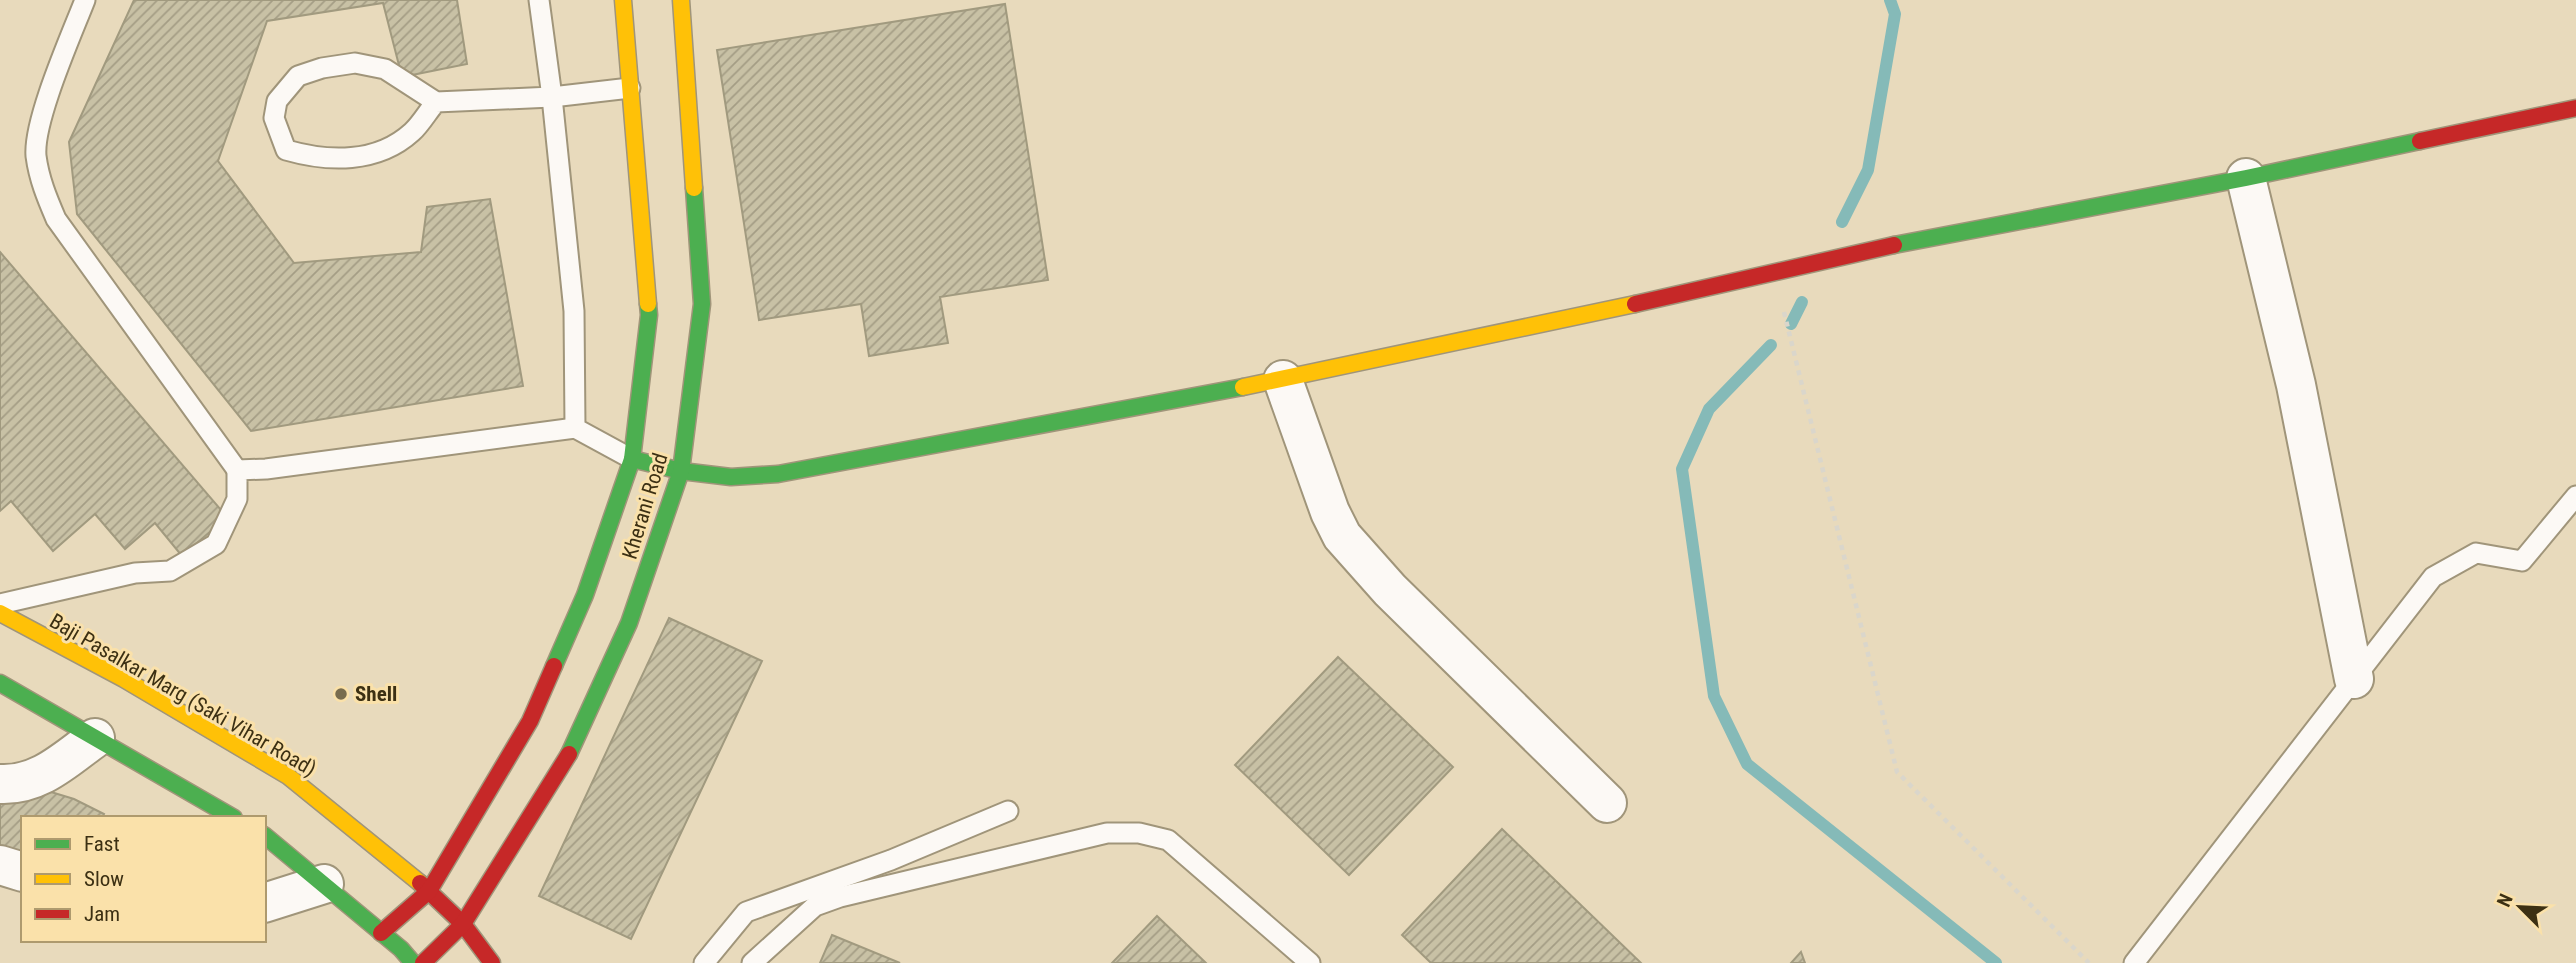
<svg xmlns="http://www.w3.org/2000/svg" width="2576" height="963" viewBox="0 0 2576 963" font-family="'Roboto Condensed',sans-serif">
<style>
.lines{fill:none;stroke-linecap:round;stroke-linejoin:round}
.stream{stroke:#85bab8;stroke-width:12}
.building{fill:url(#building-hatch);stroke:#a19a7f;stroke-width:2}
.lane-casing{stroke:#a0957a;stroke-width:23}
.street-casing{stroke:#a0957a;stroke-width:42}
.fast-casing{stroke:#a0957a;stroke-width:19}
.slow-casing{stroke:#a0957a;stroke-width:19}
.jam-casing{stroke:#a0957a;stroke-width:19}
.path{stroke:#dad6cb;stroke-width:4.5;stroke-dasharray:5 5;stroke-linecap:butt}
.lane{stroke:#fcf9f5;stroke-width:19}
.street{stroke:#fcf9f5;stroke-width:38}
.fast{stroke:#4caf50;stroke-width:16}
.slow{stroke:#ffc107;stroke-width:16}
.jam{stroke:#c62828;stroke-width:16}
.poi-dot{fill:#786c4e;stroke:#fae1aa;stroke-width:2.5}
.labels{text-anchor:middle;stroke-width:6;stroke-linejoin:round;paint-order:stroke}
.street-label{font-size:21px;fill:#3c3013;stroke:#fae1aa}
.poi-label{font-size:21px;font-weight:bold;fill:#3c3013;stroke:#fae1aa;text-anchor:start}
</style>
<defs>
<pattern id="building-hatch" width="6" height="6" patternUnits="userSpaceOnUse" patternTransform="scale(1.75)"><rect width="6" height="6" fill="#c8c1a5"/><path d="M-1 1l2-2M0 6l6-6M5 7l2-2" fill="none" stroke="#a49d85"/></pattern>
</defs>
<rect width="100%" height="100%" fill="#e8dabc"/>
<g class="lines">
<g class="stream">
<polyline points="1842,222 1868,170 1895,14 1890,0"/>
<polyline points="1791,324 1802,302"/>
<polyline points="1771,345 1709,409 1682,469 1714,696 1747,764 1996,963"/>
</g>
</g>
<g class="building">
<polygon points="134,0 457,0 467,64 402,77 383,3 267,21 218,161 294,263 421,252 427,207 490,199 523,386 251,431 77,214 69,142"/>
<polygon points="1005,4 1048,280 940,297 948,343 869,356 861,304 759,320 717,50"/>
<polygon points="0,252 227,517 182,556 155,523 125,549 95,514 53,551 11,501 0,511"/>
<polygon points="669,618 762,661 631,939 539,896"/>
<polygon points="1338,657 1453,767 1349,875 1235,765"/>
<polygon points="51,792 74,799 104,814 102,818 23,818 23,860 0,853 0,793"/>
<polygon points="1502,829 1641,963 1431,963 1402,935"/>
<polygon points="1157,916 1206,963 1112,963"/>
<polygon points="832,935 900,963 820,963"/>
<polygon points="1801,952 1805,963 1791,963"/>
</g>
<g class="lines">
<g class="lane-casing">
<g id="lane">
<path d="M85,0C71,36 33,121 36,156C39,179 47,198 56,219L237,470"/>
<polyline points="630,88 552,97 574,311 575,428 632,459"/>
<path d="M436,102C428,111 421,124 412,132C377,164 328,162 286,150L274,118L277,101L298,76L322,68L355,63L385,69L436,102L552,97L539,0"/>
<polyline points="0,604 135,573 170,571 216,544 237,499 237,470 266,469 575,428"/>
<polyline points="704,963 746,912 891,860 1008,811"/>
<polyline points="752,963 815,906 840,897 1107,833 1139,833 1168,840 1310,963"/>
<polyline points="2134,963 2433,577 2476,553 2522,561 2576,496"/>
</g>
</g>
<g class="street-casing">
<g id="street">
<polyline points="2246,178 2296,385 2354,679"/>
<polyline points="1283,380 1330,512 1342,536 1390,590 1607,803"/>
<path d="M0,784C39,786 66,759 95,738"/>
<polyline points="0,865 23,872"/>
<polyline points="264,903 324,884"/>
</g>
</g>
<g class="fast-casing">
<g id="fast">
<polyline points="1894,245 2246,178 2420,141"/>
<polyline points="632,459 681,471 731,477 778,474 1243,387"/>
<polyline points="554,666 585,595 632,459 649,315 648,304"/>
<polyline points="0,683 234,818"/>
<polyline points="569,754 629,623 681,471 702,304 694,188"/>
<polyline points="264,835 401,949 413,963"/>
</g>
</g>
<g class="slow-casing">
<g id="slow">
<polyline points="623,0 648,304"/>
<polyline points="681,0 694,188"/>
<polyline points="1243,387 1635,304"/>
<polyline points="0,613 124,679 288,776 420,883"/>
</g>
</g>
<g class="jam-casing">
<g id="jam">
<polyline points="2420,141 2576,108"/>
<polyline points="1635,304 1894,245"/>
<polyline points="420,883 463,924 492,963"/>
<polyline points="381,933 429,891 530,721 554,666"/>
<polyline points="423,963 463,924 569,754"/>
</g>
</g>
<polyline class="path" points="1784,312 1897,772 2089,963"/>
<use href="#lane" class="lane"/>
<use href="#street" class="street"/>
<use href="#fast" class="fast"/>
<use href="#slow" class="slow"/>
<use href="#jam" class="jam"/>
</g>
<circle class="poi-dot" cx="341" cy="694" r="7"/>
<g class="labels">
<g class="street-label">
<text transform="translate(645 506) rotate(-73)" y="7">Kherani Road</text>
<text transform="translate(183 695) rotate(30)" y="7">Baji Pasalkar Marg (Saki Vihar Road)</text>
</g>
<g class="poi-label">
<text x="355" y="701">Shell</text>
</g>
</g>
<rect x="21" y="816" width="245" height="126" fill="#fae1aa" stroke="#ae9a6e" stroke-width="2"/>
<rect x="35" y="839" width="35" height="10" fill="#4caf50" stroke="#ae9a6e" stroke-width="2"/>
<text x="84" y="851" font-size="21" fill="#3c3013">Fast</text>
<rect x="35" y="874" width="35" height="10" fill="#ffc107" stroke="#ae9a6e" stroke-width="2"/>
<text x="84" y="886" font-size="21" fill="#3c3013">Slow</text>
<rect x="35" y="909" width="35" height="10" fill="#c62828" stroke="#ae9a6e" stroke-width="2"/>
<text x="84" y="921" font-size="21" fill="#3c3013">Jam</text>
<g transform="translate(2520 907) rotate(294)" stroke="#fae1aa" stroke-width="5" paint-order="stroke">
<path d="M0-5L12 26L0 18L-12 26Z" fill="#3c3013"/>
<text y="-10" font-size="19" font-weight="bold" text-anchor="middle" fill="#3c3013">N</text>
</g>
</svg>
